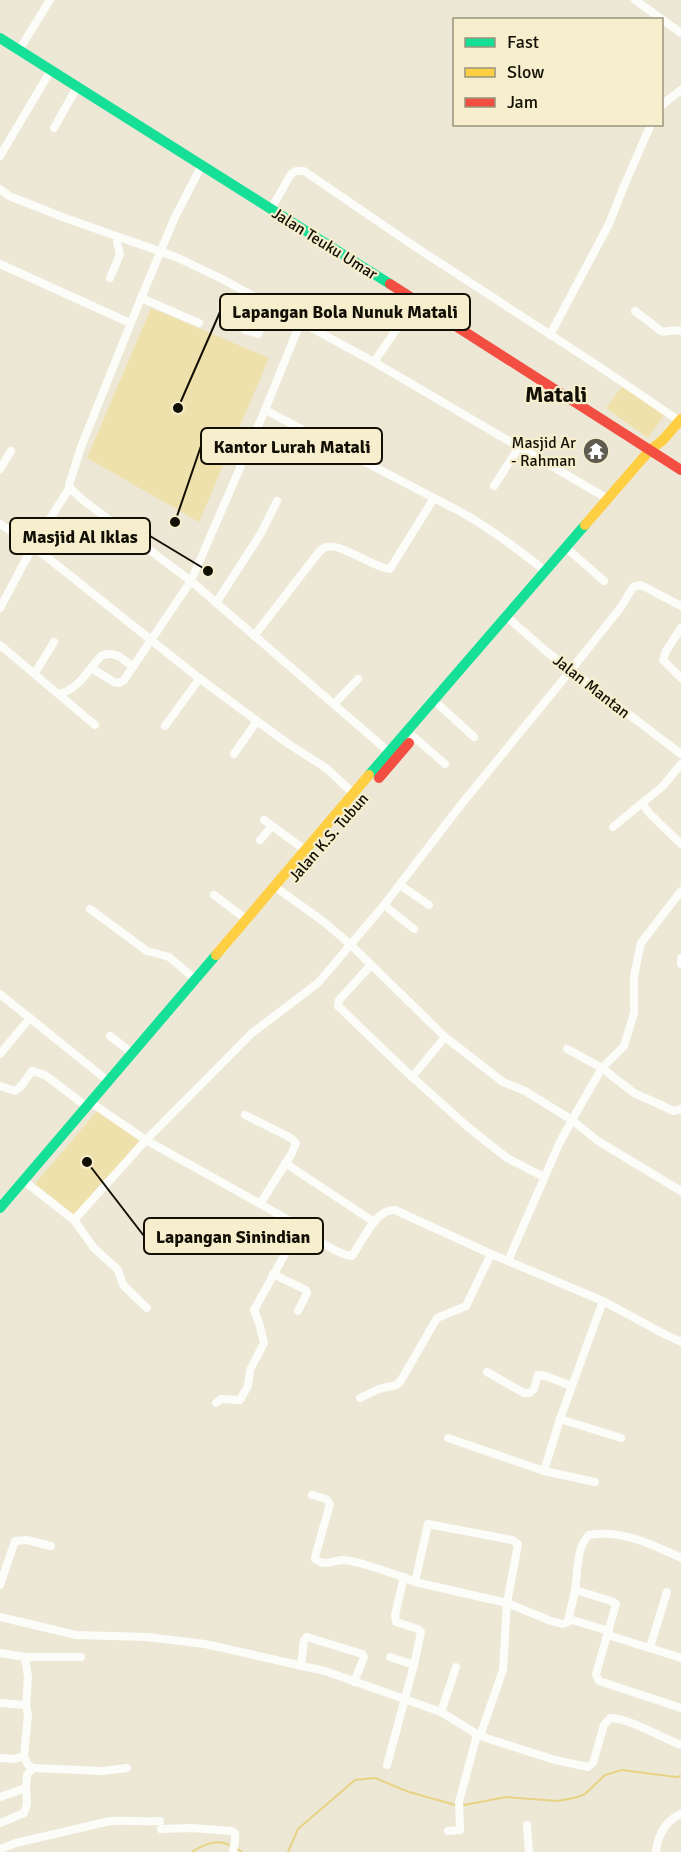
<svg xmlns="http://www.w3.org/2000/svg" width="681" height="1852" viewBox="0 0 681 1852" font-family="Signika,sans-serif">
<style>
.green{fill:#efe1ac}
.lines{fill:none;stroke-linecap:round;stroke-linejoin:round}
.stream{stroke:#e7d383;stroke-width:2}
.street{stroke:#fcfcf9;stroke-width:8}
.fast{stroke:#16e098;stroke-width:10}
.slow{stroke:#ffcf43;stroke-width:10}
.jam{stroke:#f24e42;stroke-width:10}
.labels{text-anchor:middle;stroke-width:4.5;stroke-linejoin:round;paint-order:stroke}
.street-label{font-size:16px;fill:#120f05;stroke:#f6eecd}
.poi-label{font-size:16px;fill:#120f05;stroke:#f6eecd;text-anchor:end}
.district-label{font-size:22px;font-weight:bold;fill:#120f05;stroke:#f6eecd}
.leader{fill:none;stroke:#120f05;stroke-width:2}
.callout-dot{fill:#120f05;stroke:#f6eecd;stroke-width:2}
.callout{fill:#f6eecd;stroke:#120f05;stroke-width:2}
.callout-label{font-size:18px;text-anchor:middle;font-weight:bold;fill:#120f05}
</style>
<rect width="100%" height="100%" fill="#ede8d6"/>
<g class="green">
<polygon points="151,308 269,358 199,522 87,458"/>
<polygon points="623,385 665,414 648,438 606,408"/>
<polygon points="97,1111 139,1141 76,1216 35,1184"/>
</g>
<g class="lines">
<g class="stream">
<polyline points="236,1848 242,1852"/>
<path d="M192,1852C204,1844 218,1838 231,1846"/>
<polyline points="288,1852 298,1829 355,1780 375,1778 409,1792 459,1806 506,1797 558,1801 578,1797 585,1794 605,1775 622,1770 676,1777 681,1776"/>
</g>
<g class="street">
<polyline points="635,0 681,33"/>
<polyline points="19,50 50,0"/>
<polyline points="662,105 681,90"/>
<polyline points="54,128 77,87"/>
<polyline points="0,156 51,70"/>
<polyline points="202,165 175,217 141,298 81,447 69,485 73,491 84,501 191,581 389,752"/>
<polyline points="0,189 9,196 65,218 176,257 222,279 374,362 608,499"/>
<polyline points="271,209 291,174 296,171 304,171 414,246 600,367 681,422"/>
<polyline points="0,264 130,323"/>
<polyline points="110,278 120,254 117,242 119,237"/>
<polyline points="141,298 199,323"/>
<path d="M635,311L661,331C669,333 674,328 681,331"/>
<polyline points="245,330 258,334 272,305"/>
<polyline points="550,335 609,224 624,186 651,124"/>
<polyline points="374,362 416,301"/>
<path d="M265,410L461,512C491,529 518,549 545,571"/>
<polyline points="0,469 11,451"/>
<polyline points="494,486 519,447"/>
<polyline points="0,524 33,546 195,675 257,721 287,743 326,768 354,794"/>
<polyline points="571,552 604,581"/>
<polyline points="216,603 260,535 277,501"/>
<path d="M681,606L641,585L633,587L621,607L571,670L460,806L384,905L318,983L252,1033L146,1140C193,1167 241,1192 288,1220C303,1229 335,1255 352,1256C363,1241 375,1209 395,1210L491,1254L603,1301L666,1335L681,1342"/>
<polyline points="0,608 33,546 70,487"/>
<polyline points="506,616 547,652 681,754"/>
<polyline points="681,628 666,651 663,660 681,678"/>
<path d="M254,636L315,557C318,553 322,548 326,547C341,542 373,568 390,569L434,498"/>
<polyline points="0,645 95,725"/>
<polyline points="91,668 114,682 119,683 124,680 191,581 265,410 301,321"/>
<polyline points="35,673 54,642"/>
<path d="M59,694C78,690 88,670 101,656C115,650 123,659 133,667"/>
<polyline points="334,704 358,679"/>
<polyline points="440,706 474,737"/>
<polyline points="165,726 200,678"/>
<polyline points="414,737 445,764"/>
<polyline points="234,754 257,721"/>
<polyline points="681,764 662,787 642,803 649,813 681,844"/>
<polyline points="264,820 305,850"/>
<polyline points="613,827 642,803"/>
<polyline points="260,840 272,826"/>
<polyline points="400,885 429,905"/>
<polyline points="274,886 324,922 351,945 445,1037 503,1082 525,1091 572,1120 598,1141 681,1191"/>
<polyline points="214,895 246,919"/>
<polyline points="384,905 414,929"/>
<polyline points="90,909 147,951 169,957 195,979"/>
<polyline points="681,958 681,964"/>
<polyline points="371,965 339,1000 338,1006 412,1077 469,1128 507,1158 544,1177"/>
<polyline points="0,994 108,1081"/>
<polyline points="110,1036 132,1053"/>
<polyline points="567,1049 602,1068 634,1093 674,1111 681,1109"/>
<polyline points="0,1054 30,1018"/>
<polyline points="412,1077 445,1037"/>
<polyline points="0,1086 15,1091 22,1085 32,1071 45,1075 86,1106"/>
<polyline points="245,1115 291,1138 296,1143 292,1153 260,1204"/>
<polyline points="285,1163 374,1222"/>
<polyline points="29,1185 74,1220 146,1140 90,1102"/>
<polyline points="74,1220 94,1248 118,1270 123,1285 147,1308"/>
<polyline points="508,1261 559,1144 572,1120 602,1068 624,1046 634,1013 634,976 641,943 681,891"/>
<polyline points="273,1274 306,1290 307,1293 298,1311"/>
<polyline points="487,1372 524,1393 530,1393 534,1389 538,1375 546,1376 571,1386"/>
<polyline points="360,1398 379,1389 396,1385 400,1382 437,1318 466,1306 491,1254"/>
<polyline points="216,1403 221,1399 240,1400 248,1386 250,1370 264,1343 259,1323 254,1310 300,1227"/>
<polyline points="560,1419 621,1438"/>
<polyline points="448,1438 544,1471 595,1482"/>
<polyline points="544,1471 560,1419 603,1301"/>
<path d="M312,1495L326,1499L330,1504L315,1557V1559C325,1567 331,1561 342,1560C353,1559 404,1577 415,1582L507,1603L551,1621L562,1624L568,1622C570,1611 573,1601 575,1590C578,1573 576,1547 589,1535C620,1529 654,1545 681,1558"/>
<polyline points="415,1582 428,1524 512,1540 518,1544 507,1603 503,1670 480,1736"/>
<polyline points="0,1585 15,1541 27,1540 51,1546"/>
<polyline points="575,1590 611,1601 616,1604 596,1674 599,1681 681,1708"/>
<path d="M0,1617L76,1635L147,1637L205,1644L325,1671L441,1712L480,1736L555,1760L588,1767L593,1763L604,1725L610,1718C628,1718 663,1738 681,1745"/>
<polyline points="569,1619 609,1631"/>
<polyline points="608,1635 681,1658"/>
<polyline points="650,1647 667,1592"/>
<polyline points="0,1653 25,1657 28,1677 26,1705"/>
<polyline points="25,1657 81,1657"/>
<polyline points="390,1657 414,1665"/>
<polyline points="301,1666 304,1640 307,1637 362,1654 364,1657 354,1682"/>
<polyline points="0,1703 26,1705 28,1715 24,1756"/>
<polyline points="441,1712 456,1667"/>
<polyline points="0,1758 14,1759 24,1756 28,1765 33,1768 27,1775 26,1788 0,1797"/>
<polyline points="387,1765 414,1665 421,1632 418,1629 396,1622 395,1615 404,1577"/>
<polyline points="33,1768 102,1771 127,1768"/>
<polyline points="0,1823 24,1813 27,1804 26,1788"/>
<polyline points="527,1825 529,1852"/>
<polyline points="161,1829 192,1828 231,1831 235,1833 235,1841 233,1852"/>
<polyline points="448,1831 460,1830 459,1802 477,1735"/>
<path d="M0,1849L16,1843L110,1821C127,1820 143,1822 160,1821"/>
<path d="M656,1852C658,1835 665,1821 681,1814"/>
</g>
<g class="fast">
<polyline points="0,38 390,284"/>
<polyline points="369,775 585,525"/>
<polyline points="0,1208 216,955"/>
</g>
<g class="slow">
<polyline points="585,525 649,451 663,440 681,419"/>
<polyline points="216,955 369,775"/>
</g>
<g class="jam">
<polyline points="390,284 681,470"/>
<polyline points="379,778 409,743"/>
</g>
</g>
<defs>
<g id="temple-disc" transform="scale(1.35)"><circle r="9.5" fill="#5f5b4e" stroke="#f6eecd"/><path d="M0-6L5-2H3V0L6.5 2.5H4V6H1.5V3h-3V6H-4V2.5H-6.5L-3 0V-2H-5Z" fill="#fff"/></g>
</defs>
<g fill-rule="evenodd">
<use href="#temple-disc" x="596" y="451"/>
</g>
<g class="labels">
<g class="street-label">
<text transform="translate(325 243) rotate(32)" y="6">Jalan Teuku Umar</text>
<text transform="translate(592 686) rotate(38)" y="6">Jalan Mantan</text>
<text transform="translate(328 837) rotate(-49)" y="6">Jalan K.S. Tubun</text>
</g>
<g class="poi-label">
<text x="576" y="448">Masjid Ar<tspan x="576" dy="18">- Rahman</tspan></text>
</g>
<g class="district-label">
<text x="556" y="402">Matali</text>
</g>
</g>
<path class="leader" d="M178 408L220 312M175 522L201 446M208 571L150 536M87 1162L144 1236"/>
<g class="callout-dot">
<circle cx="178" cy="408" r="6"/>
<circle cx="175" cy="522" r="6"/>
<circle cx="208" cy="571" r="6"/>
<circle cx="87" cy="1162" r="6"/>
</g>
<g class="callout">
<rect x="220" y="294" width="250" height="36" rx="6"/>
<rect x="201" y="428" width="181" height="36" rx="6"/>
<rect x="10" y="518" width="140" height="36" rx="6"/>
<rect x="144" y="1218" width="179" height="36" rx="6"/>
</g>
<g class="callout-label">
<text x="345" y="318">Lapangan Bola Nunuk Matali</text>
<text x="292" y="453">Kantor Lurah Matali</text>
<text x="80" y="543">Masjid Al Iklas</text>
<text x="233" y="1243">Lapangan Sinindian</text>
</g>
<rect x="453" y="18" width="210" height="108" fill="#f6eecd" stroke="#9b957d" stroke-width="1.5"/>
<rect x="465" y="38" width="30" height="9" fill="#16e098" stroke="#9b957d" stroke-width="1.5"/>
<text x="507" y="48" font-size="18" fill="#120f05">Fast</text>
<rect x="465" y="68" width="30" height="9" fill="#ffcf43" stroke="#9b957d" stroke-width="1.5"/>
<text x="507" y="78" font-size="18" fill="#120f05">Slow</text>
<rect x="465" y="98" width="30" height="9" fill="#f24e42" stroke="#9b957d" stroke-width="1.5"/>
<text x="507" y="108" font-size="18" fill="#120f05">Jam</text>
</svg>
